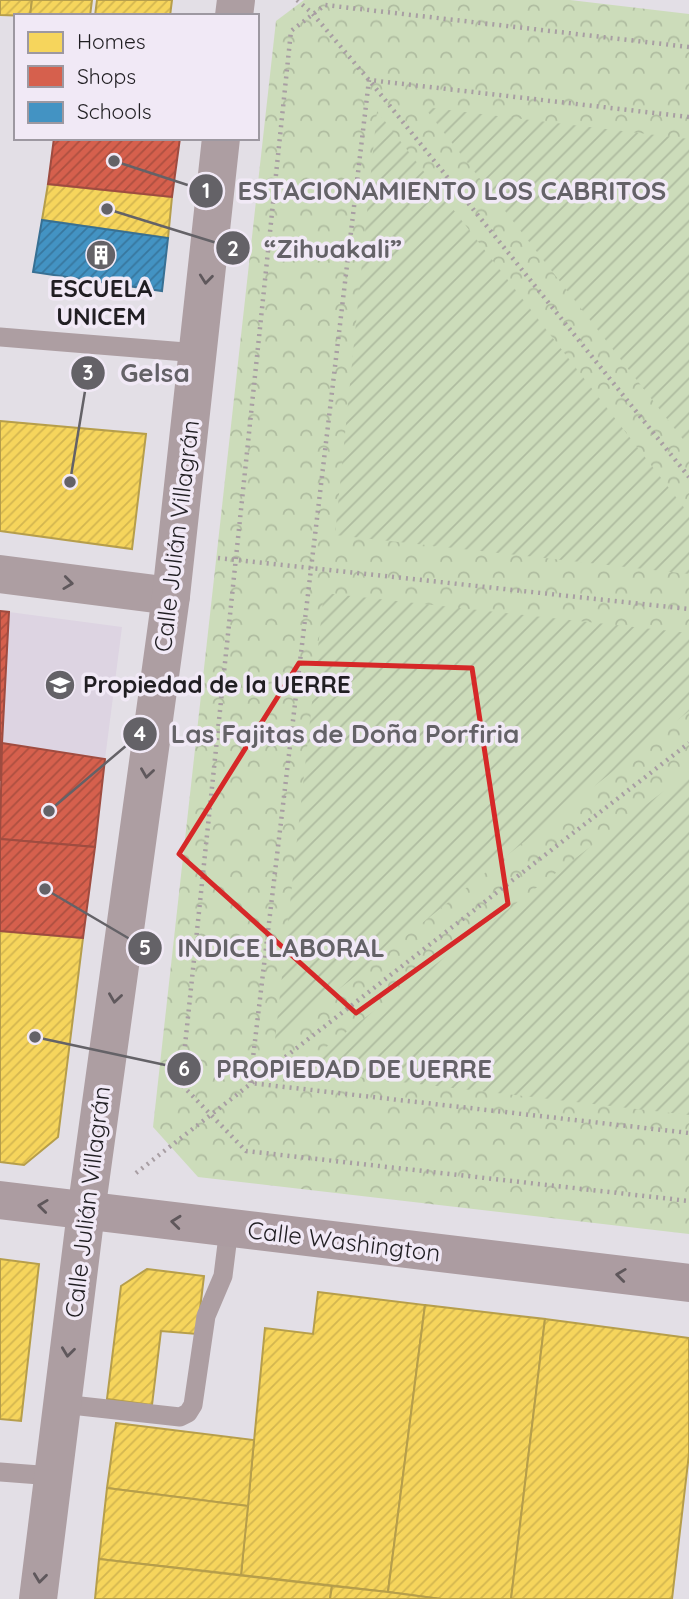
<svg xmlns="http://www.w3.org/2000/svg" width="689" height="1599" viewBox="0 0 689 1599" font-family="Quicksand,sans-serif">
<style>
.built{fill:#ddd4e2}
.park{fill:url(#park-crowns)}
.garden{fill:url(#garden-furrows)}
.homes{fill:url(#homes-hatch);stroke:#b69e4b;stroke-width:2}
.shops{fill:url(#shops-hatch);stroke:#9f4c40;stroke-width:2}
.schools{fill:url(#schools-hatch);stroke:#387093;stroke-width:2}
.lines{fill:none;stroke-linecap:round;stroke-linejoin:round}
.path{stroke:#a89ea3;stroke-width:4.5;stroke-dasharray:2 5;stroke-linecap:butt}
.service{stroke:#ad9ea2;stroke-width:19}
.minor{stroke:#ad9ea2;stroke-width:38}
.tertiary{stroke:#ad9ea2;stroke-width:38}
.secondary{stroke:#ac9ca1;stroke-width:38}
.oneway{stroke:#5f585c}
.oneway2{stroke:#5f575b}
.marked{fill:none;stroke:#d62828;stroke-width:5;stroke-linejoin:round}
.labels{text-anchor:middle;stroke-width:7;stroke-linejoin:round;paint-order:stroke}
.poi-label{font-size:24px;font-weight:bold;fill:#201e22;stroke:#f1e9f6}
.street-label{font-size:24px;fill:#201e22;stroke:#f1e9f6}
.leader{fill:none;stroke:#646267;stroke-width:2.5}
.callout-dot{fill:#646267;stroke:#f1e9f6;stroke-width:2.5}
.mark-label{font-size:21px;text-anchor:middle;font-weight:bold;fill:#fff}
.callout-label{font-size:26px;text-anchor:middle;font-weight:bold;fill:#646267;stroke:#f1e9f6;stroke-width:7;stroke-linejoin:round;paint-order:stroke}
</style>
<defs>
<pattern id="park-crowns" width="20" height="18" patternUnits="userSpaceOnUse" patternTransform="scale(1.75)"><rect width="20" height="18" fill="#ccdcba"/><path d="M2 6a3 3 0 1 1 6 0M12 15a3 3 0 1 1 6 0" fill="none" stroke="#afbca0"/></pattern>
<pattern id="garden-furrows" width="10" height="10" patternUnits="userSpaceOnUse" patternTransform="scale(1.75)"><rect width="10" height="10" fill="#ccdcba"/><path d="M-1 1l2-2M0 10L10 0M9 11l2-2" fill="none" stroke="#afbca0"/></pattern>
<pattern id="homes-hatch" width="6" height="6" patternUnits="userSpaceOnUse" patternTransform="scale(1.75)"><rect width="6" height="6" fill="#f6d55c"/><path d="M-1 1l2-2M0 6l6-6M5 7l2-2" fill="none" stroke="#d3b650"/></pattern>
<pattern id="shops-hatch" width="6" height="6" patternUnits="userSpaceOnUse" patternTransform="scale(1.75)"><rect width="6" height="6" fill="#d6604d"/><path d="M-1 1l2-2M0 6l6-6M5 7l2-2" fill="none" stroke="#ad4f40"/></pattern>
<pattern id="schools-hatch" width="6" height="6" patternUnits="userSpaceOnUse" patternTransform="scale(1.75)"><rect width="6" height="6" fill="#4393c3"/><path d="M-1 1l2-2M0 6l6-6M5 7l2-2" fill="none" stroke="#38779e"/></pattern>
</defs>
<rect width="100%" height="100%" fill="#e3dfe6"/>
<polygon class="built" points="9,612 122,627 105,759 2,743"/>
<polygon class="park" points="304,0 570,0 689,14 689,1234 198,1177 153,1127 276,21"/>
<g class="garden">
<polygon points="424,107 689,139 689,447"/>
<polygon points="377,111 689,514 689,574 335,535"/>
<polygon points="324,593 689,633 689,711 275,1040"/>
<polygon points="689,772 689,1115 296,1070"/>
</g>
<g class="homes">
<polygon points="0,0 32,0 30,16 0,15"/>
<polygon points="32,0 92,0 90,16 30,16"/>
<polygon points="97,0 172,0 170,16 95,16"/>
<polygon points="48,184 172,197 168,238 42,220"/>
<polygon points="0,421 146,434 132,549 0,531"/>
<polygon points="0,931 83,938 58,1137 24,1165 0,1162"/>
<polygon points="0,1259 39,1264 21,1421 0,1419"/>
<polygon points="147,1269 204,1276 197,1334 161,1331 152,1405 107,1399 121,1286"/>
<polygon points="318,1292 425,1305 388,1592 241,1575 265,1328 313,1334"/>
<polygon points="425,1305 545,1319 511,1599 441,1599 388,1592"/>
<polygon points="545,1319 689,1338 689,1454 672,1599 511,1599"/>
<polygon points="116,1423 254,1440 248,1506 107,1488"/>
<polygon points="107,1488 248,1506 241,1575 99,1559"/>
<polygon points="99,1559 332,1586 330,1599 95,1599"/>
<polygon points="332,1586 388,1592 441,1599 330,1599"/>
</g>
<g class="shops">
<polygon points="54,138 180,138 172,197 48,184"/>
<polygon points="0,611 9,612 0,781"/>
<polygon points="2,743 105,759 95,847 0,839"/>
<polygon points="0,839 95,847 83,938 0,931"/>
</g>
<polygon class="schools" points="42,220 168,238 162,291 33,272"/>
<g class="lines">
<g class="path">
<polyline points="297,0 312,13 369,80 689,477"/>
<polyline points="689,47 325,5 291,31 181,1084 246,1151 689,1201"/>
<polyline points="689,117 369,80 250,1083 689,1133"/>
<polyline points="218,558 689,609"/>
<polyline points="136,1173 689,743"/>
</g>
<g class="service">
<polyline points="0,337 198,353"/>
<polyline points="62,1404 180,1417 188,1413 193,1405 206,1316 223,1276 229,1228"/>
<polyline points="0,1472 53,1476"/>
</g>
<g class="minor">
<polyline points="0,574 171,596"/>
<polyline points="38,1599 86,1212"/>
</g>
<g class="tertiary">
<polyline points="234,16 236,0"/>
<polyline points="86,1212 171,596 221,138"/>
</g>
<polyline class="secondary" points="0,1200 689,1283"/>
</g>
<defs><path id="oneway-chevron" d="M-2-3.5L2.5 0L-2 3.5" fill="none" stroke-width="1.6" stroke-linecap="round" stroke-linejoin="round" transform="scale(1.75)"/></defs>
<g class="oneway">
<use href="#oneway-chevron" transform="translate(206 279) rotate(96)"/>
<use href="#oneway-chevron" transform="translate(68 583) rotate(7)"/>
<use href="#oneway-chevron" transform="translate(147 773) rotate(98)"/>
<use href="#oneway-chevron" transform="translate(115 998) rotate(98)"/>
<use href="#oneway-chevron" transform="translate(68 1352) rotate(97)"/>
<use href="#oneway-chevron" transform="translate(40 1578) rotate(97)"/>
</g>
<g class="oneway2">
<use href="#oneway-chevron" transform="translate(43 1206) rotate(-173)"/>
<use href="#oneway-chevron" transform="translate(176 1222) rotate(-174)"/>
<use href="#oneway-chevron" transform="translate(621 1275) rotate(-173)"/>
</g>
<path class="marked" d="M299,663L472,668L508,904L356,1013L179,854Z"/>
<defs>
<g id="building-disc" transform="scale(1.575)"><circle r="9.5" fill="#646267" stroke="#f1e9f6"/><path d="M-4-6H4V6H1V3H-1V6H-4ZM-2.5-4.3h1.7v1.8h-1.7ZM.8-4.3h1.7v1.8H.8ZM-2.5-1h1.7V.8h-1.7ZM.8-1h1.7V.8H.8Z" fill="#fff"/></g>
<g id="university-disc" transform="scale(1.575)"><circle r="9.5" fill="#646267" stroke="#f1e9f6"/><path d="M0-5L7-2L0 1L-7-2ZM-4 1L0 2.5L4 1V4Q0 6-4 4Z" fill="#fff"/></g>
</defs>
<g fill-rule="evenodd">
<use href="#building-disc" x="101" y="255"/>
<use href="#university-disc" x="60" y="685"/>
</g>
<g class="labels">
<g class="poi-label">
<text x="101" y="297">ESCUELA<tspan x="101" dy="28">UNICEM</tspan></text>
<text x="83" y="693" text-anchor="start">Propiedad de la UERRE</text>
</g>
<g class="street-label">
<text transform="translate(177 536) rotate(-83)" y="8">Calle Julián Villagrán</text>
<text transform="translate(88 1202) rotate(-83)" y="8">Calle Julián Villagrán</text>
<text transform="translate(344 1242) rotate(7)" y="8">Calle Washington</text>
</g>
</g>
<path class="leader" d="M114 161L206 191M107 209L233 248M70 482L88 373M49 811L140 734M45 889L145 948M35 1037L184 1069"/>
<g class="callout-dot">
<circle cx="114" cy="161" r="7"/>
<circle cx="107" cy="209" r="7"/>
<circle cx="70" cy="482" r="7"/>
<circle cx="49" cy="811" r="7"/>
<circle cx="45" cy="889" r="7"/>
<circle cx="35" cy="1037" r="7"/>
<circle cx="206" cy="191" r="18"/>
<circle cx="233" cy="248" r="18"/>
<circle cx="88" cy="373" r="18"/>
<circle cx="140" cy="734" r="18"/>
<circle cx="145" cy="948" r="18"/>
<circle cx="184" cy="1069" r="18"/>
</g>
<g class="mark-label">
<text x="206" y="198">1</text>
<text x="233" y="256">2</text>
<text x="88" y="380">3</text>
<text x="140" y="741">4</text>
<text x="145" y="955">5</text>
<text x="184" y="1076">6</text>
</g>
<g class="callout-label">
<text x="452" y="200">ESTACIONAMIENTO LOS CABRITOS</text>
<text x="333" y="258">“Zihuakali”</text>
<text x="155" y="382">Gelsa</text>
<text x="345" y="743">Las Fajitas de Doña Porfiria</text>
<text x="281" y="957">INDICE LABORAL</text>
<text x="354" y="1078">PROPIEDAD DE UERRE</text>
</g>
<rect x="14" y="14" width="245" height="126" fill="#f1e9f6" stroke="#9d98a1" stroke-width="2"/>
<rect x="28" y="32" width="35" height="21" fill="#f6d55c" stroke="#9d98a1" stroke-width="2"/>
<text x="77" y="49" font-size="21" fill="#201e22">Homes</text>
<rect x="28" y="66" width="35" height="21" fill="#d6604d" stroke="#9d98a1" stroke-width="2"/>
<text x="77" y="84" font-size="21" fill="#201e22">Shops</text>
<rect x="28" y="102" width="35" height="21" fill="#4393c3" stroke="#9d98a1" stroke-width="2"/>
<text x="77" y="119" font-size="21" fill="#201e22">Schools</text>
</svg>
